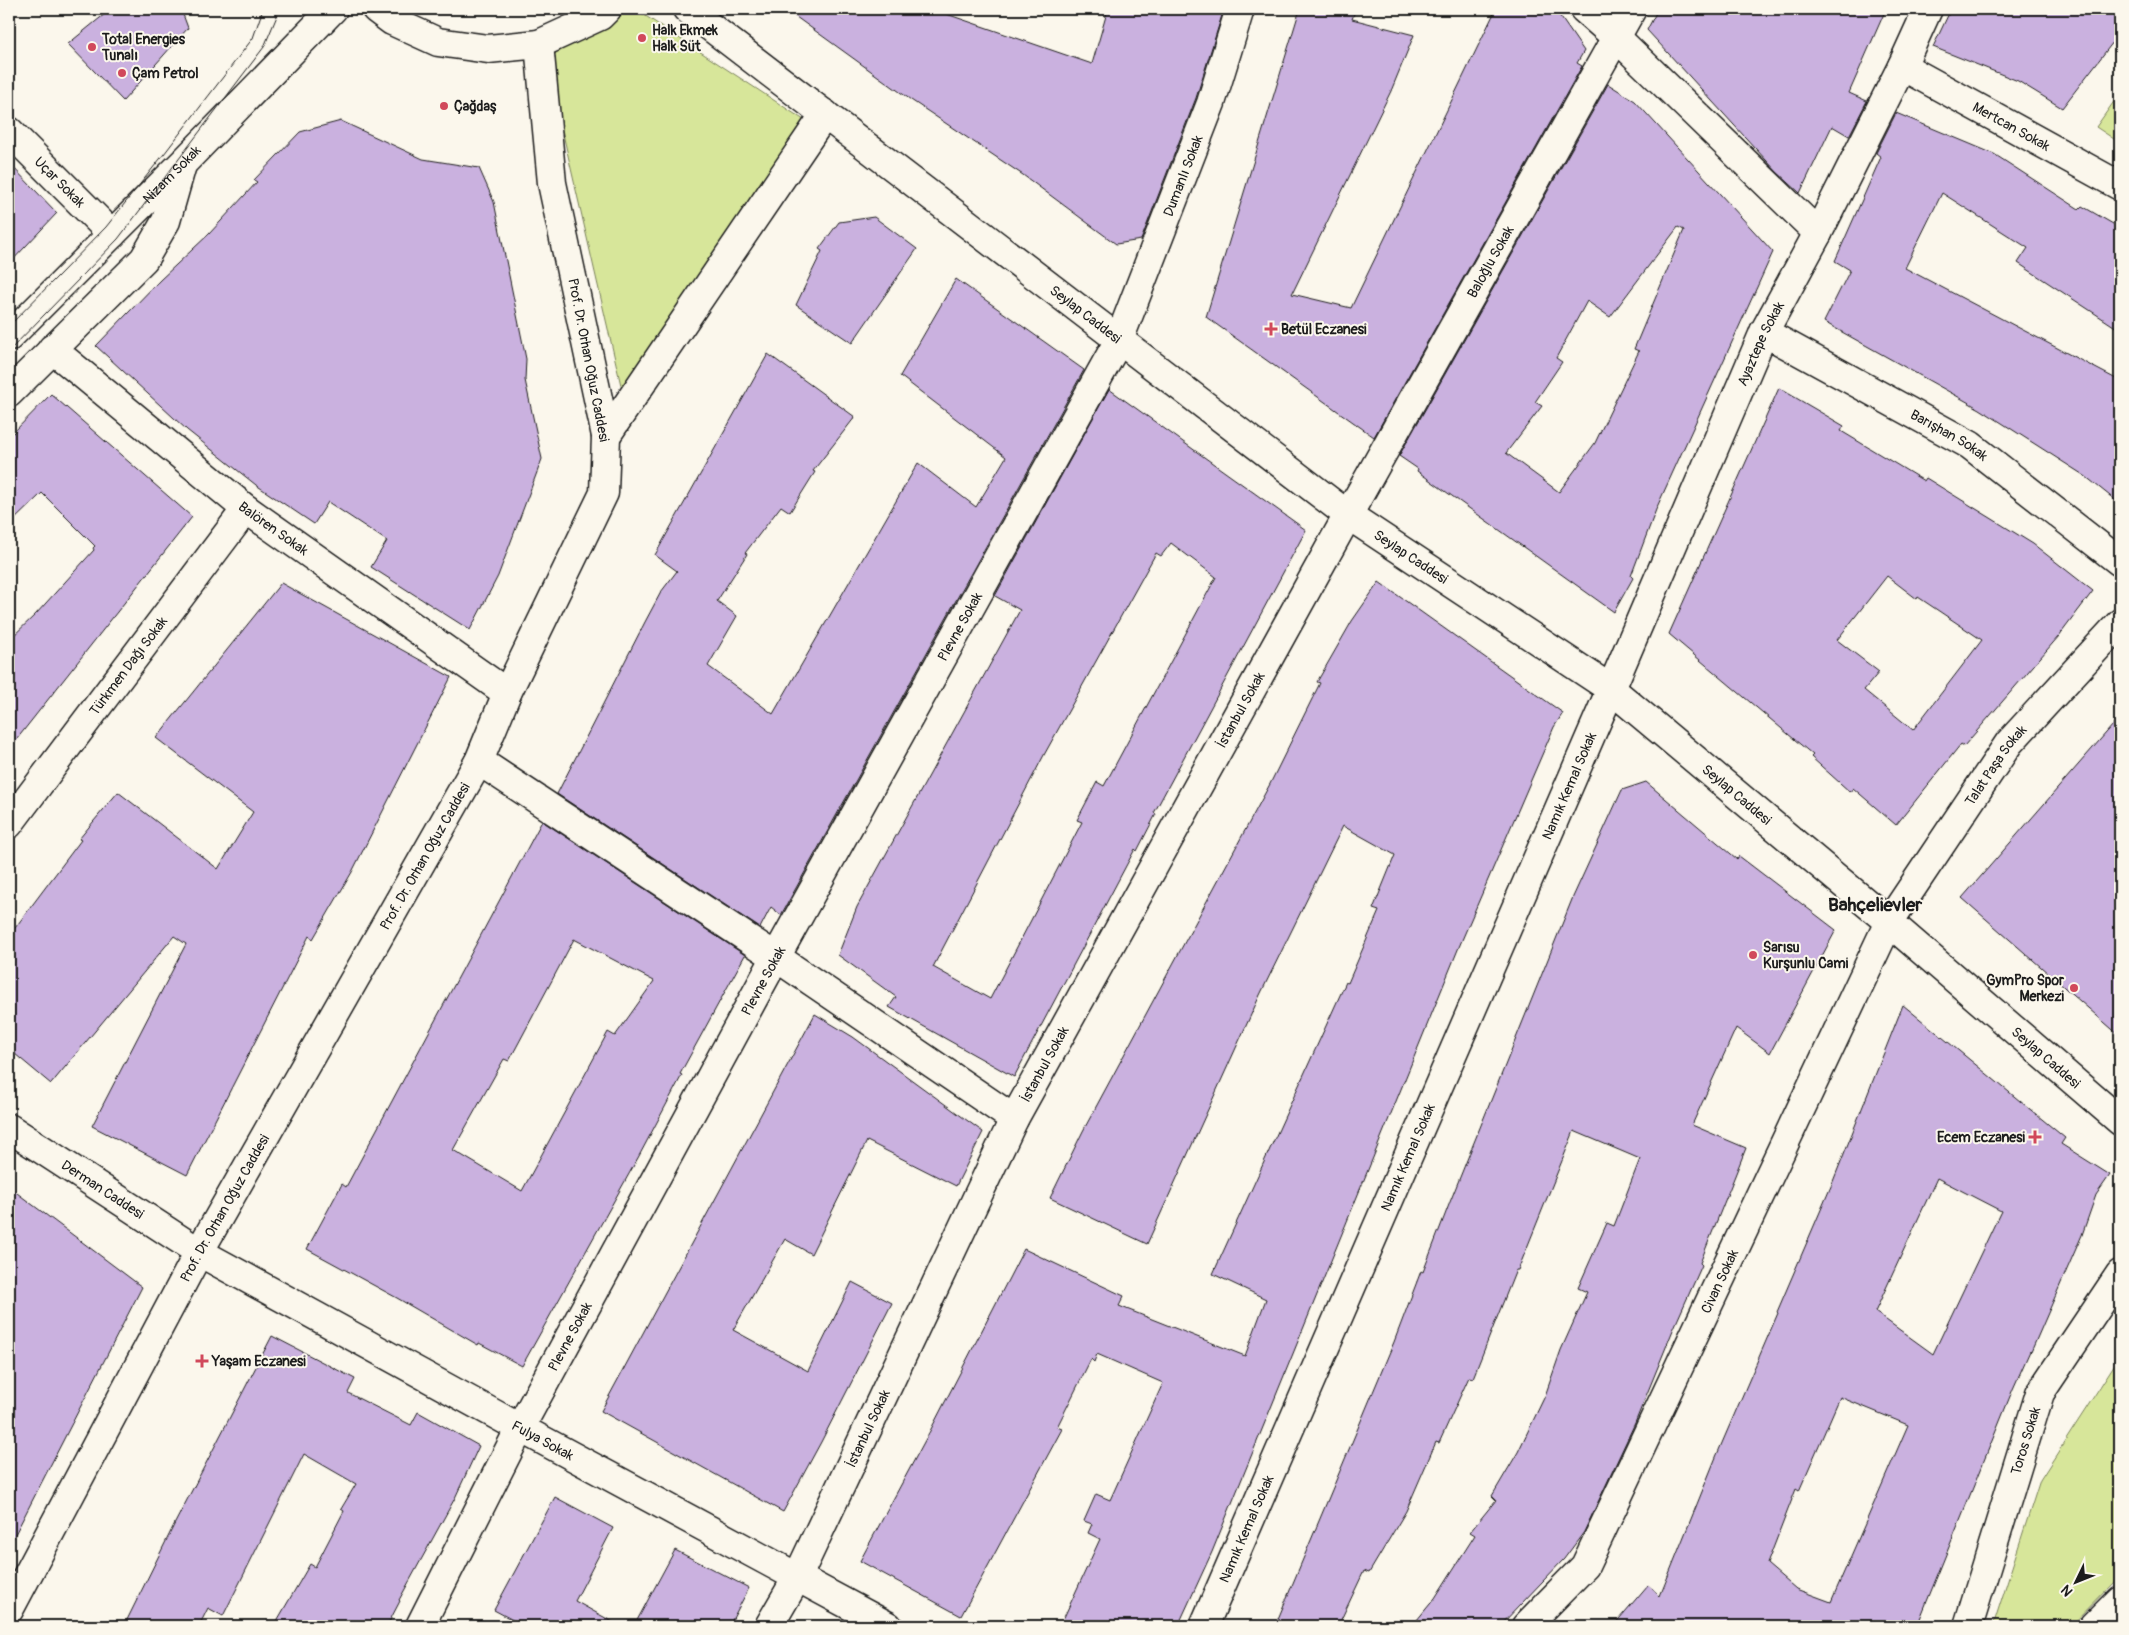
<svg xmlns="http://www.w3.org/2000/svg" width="2129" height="1635" viewBox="0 0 2129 1635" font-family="Pangolin,sans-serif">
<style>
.green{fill:#d7e69a;stroke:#7a815b}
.building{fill:#cab1df;stroke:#1c1c1c;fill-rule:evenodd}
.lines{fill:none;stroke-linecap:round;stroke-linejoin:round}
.minor-casing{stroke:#1c1c1c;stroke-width:31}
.secondary-casing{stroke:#1c1c1c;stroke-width:31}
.minor{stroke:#fbf7ec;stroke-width:28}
.secondary{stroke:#fbf7ec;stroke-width:28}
.tram{stroke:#1c1c1c;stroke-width:1}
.poi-dot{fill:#d1495b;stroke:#fbf7ec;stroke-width:2}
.labels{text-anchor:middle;stroke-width:4;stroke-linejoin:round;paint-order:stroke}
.poi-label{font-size:14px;font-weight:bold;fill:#1c1c1c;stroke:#fbf7ec;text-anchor:start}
.street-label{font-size:14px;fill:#1c1c1c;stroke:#fbf7ec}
.district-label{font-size:19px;font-weight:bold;fill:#1c1c1c;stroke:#fbf7ec}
</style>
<rect width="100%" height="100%" fill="#fbf7ec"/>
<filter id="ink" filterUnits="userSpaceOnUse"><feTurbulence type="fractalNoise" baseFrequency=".02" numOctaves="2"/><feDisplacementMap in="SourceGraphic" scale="10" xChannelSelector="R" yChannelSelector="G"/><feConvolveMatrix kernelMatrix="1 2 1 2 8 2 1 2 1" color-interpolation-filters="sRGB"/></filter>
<g filter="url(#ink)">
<g class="green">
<polygon points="619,9 635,9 807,122 623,394 546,60"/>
<polygon points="2120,93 2120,143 2096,127"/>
<polygon points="2120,1356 2120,1576 2071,1626 1993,1626 2040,1480"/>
</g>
<g class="building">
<polygon points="111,9 181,9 188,28 123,101 68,44"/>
<polygon points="785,9 932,9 1092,64 1108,9 1224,9 1196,98 1141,240 1116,244 1023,175 911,100"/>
<polygon points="1300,9 1356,9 1352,19 1414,35 1391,91 1292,294 1351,308 1496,9 1555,9 1584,51 1577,63 1582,66 1374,437 1206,317"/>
<polygon points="1658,9 1886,9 1849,93 1867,101 1849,136 1832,126 1800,193 1777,172 1647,30"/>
<polygon points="1951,9 2120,9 2120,33 2062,108 2018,81 1933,47"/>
<path d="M1608,84L1635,101L1773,252L1657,507L1631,576L1633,578L1614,612L1417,471L1418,469L1399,456ZM1678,227L1684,230L1634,349L1639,351L1595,443L1559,492L1506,453L1542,406L1535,402L1562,362L1556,358L1587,301L1610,317Z"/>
<polygon points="1896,113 1994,154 2079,209 2082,206 2120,228 2120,330 2018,263 2028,248 1942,193 1905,268 2120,381 2120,504 2085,476 1980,409 1824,322 1850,270 1835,261 1881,157 1876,153"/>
<polygon points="341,121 423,159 479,168 494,202 526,359 525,380 542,459 498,576 470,630 371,567 387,541 328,502 314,524 256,485 187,430 96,346 160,280 209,234 257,182 254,180 300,132"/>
<polygon points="9,163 57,213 9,264"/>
<polygon points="874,217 917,249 852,343 796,305 822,251 819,249 839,222"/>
<polygon points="956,279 1084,370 781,915 771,907 760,928 557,794 645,622 661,592 677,571 655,555 768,354 855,417 813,471 815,472 790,512 781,506 745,553 747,554 717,601 737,616 708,666 773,714 918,463 976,507 1006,457 900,376"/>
<path d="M1779,388L1844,426L1841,431L1924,481L1926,478L2033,544L2093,591L2059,636L1964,746L1961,744L1896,825L1853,788L1850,792L1811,757L1813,755L1669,634ZM1887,576L1917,599L1918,597L1982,640L1913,730L1864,690L1879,672L1837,640Z"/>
<path d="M1109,389L1306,530L1154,813L1156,814L1137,851L1135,849L1014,1077L889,1007L896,997L838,955L857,907L1020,610L995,596ZM1171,543L1216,577L1104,786L1097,782L1077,820L1082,822L990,999L933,967L1044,755L1156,553L1161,556Z"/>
<polygon points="51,394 192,517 9,749 9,640 36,614 94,550 93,548 95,546 42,493 9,525 9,437"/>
<polygon points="1379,582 1563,713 1554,727 1459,947 1212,1552 1178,1626 1060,1626 1100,1539 1088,1533 1092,1524 1084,1521 1096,1494 1110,1500 1163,1383 1097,1354 1094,1362 1091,1359 1057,1427 1062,1429 961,1616 860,1561 930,1431 1024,1249 1124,1296 1119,1306 1245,1356 1266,1299 1213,1274 1346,982 1348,983 1379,911 1373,909 1395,855 1343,826 1260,995 1147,1244 1050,1198 1083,1131 1270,784 1320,683 1317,682 1352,621"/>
<polygon points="281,583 451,677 352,872 313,939 309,936 187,1175 92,1126 186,944 174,936 51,1084 9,1049 9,936 81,840 79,839 118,792 218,869 253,812 156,738"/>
<polygon points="2120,717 2120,1036 1962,898"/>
<polygon points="1646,782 1737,859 1739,856 1836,930 1770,1053 1736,1028 1692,1125 1746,1148 1700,1263 1702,1265 1673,1330 1635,1423 1584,1532 1564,1559 1500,1626 1412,1626 1435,1598 1475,1535 1470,1532 1496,1500 1492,1496 1518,1452 1545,1396 1561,1350 1587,1292 1578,1288 1607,1223 1614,1226 1640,1159 1574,1131 1518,1270 1516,1270 1473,1378 1469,1377 1439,1443 1436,1442 1406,1511 1369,1573 1364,1571 1338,1626 1275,1626 1394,1342 1421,1271 1423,1272 1450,1202 1573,897 1622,790"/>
<path d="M542,821L745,955L680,1074L682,1075L639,1156L522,1366L479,1343L478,1345L397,1298L307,1249L342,1184L346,1187ZM574,939L654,981L615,1036L608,1032L522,1191L453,1150L504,1059L509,1061Z"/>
<path d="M1903,1005L2065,1138L2061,1144L2110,1175L2096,1195L2082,1235L2031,1352L2030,1351L2013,1389L1917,1626H1613L1648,1585L1660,1596L1716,1457L1778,1313L1777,1312L1832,1184ZM1937,1178L2001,1211L1933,1354L1875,1312ZM1840,1397L1908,1425L1831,1602L1796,1589L1767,1564L1796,1489L1799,1491Z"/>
<polygon points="815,1014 853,1037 983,1132 956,1186 867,1141 811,1254 785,1239 733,1330 808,1371 852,1282 892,1303 821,1442 783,1512 601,1411"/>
<polygon points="9,1187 142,1287 9,1546"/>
<polygon points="272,1336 355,1379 348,1393 411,1425 418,1412 479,1446 455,1498 399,1600 400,1601 387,1626 274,1626 310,1564 315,1567 344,1511 341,1509 356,1484 304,1454 223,1616 208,1608 199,1626 124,1626 174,1525"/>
<polygon points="555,1497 613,1528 575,1601 620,1626 524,1626 494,1610"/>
<polygon points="675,1550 749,1588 729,1626 634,1626"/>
</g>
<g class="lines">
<g class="minor-casing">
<g id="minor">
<polyline points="1584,9 1617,38 1818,233"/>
<path id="s1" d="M1902,66L2120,186"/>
<path id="s2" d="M9,131L112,234"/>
<path id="s3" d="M1764,332L1970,445L2120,562"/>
<path id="s4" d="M9,337L183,163L333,9"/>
<path id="s5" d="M52,349L246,509L507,693"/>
<polyline points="9,393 144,259 166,221 182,165"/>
<polyline points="606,436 825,114"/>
<polyline points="479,761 776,957 1014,1119"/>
<path id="s6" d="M9,824L246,509"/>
<path id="s7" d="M199,1252L520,1428L888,1626"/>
<path id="s8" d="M420,1626L520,1428L776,957L1119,340L1211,103L1240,9"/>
<path id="s9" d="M769,1626L798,1576L1014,1119L1348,515L1632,9"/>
<path id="s10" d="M1204,1626L1611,689L1764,332L1818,233L1902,66L1928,9"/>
<path id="s11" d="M1526,1626L1585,1566L1889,922L2009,743L2120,623"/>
<path id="s12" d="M1968,1626L2040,1393L2120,1274"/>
<polyline points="2094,1626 2120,1600"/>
</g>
</g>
<g class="secondary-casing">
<g id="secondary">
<polyline points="376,9 392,21 438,42 488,49 539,44 600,16 607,9"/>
<path id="s13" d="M687,9L1348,515L1611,689L1889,922L2120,1121"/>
<path id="s14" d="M9,1128L199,1252"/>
<path id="s15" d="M9,1610L199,1252L479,761L507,693L604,493L606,436L552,183L539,44"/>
</g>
</g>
<use href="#minor" class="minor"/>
<use href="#secondary" class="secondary"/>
<g class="tram">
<polyline points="9,326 106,227 164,154 253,38 263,9"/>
<polyline points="9,351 118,239 264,47 277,16 276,9"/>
</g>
</g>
</g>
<g class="poi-dot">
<circle cx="642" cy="38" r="5"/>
<circle cx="92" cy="47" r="5"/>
<circle cx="122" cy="73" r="5"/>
<circle cx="444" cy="106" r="5"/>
<path d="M1268.5 321.5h5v5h5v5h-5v5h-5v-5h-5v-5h5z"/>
<circle cx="1753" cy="955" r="5"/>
<circle cx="2074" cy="988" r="5"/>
<path d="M2032.5 1129.5h5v5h5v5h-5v5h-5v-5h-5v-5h5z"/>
<path d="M199.5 1353.5h5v5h5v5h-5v5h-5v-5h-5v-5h5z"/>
</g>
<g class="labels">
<g class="poi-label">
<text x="652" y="35">Halk Ekmek<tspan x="652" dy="16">Halk Süt</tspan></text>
<text x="102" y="44">Total Energies<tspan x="102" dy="16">Tunalı</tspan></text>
<text x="132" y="78">Çam Petrol</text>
<text x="454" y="111">Çağdaş</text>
<text x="1281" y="334">Betül Eczanesi</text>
<text x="1763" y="952">Sarısu<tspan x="1763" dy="16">Kurşunlu Cami</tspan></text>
<text x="2064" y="985" text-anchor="end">GymPro Spor<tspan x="2064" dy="16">Merkezi</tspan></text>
<text x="2025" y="1142" text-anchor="end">Ecem Eczanesi</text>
<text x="212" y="1366">Yaşam Eczanesi</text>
</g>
<g class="street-label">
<text dy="5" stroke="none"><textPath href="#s1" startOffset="125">Mertcan Sokak</textPath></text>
<text dy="5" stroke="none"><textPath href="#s4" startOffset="230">Nizam Sokak</textPath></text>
<text dy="5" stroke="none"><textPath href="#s8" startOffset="1640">Dumanlı Sokak</textPath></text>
<text dy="5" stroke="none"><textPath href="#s2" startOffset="72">Uçar Sokak</textPath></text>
<text dy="5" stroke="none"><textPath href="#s9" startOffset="1544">Baloğlu Sokak</textPath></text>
<text dy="5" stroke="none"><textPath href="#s13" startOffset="502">Seylap Caddesi</textPath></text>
<text dy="5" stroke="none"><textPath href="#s10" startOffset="1398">Ayaztepe Sokak</textPath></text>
<text transform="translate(589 360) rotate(79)" y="5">Prof. Dr. Orhan Oğuz Caddesi</text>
<text dy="5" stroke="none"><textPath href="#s3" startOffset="212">Barışhan Sokak</textPath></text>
<text dy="5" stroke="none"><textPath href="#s5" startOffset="285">Balören Sokak</textPath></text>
<text dy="5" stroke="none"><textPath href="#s13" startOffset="908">Seylap Caddesi</textPath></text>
<text dy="5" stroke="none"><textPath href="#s8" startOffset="1136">Plevne Sokak</textPath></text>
<text dy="5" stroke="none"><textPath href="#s6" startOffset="198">Türkmen Dağı Sokak</textPath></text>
<text dy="5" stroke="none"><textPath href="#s9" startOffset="1031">İstanbul Sokak</textPath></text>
<text dy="5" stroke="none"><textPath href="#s11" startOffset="986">Talat Paşa Sokak</textPath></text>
<text dy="5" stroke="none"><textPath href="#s10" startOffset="916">Namık Kemal Sokak</textPath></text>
<text dy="5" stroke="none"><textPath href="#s13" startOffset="1312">Seylap Caddesi</textPath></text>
<text dy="5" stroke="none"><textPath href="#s15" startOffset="861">Prof. Dr. Orhan Oğuz Caddesi</textPath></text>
<text dy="5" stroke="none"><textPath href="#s8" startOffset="731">Plevne Sokak</textPath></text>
<text dy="5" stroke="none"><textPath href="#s13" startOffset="1718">Seylap Caddesi</textPath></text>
<text dy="5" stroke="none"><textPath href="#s9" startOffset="626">İstanbul Sokak</textPath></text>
<text dy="5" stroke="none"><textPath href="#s10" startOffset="511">Namık Kemal Sokak</textPath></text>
<text dy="5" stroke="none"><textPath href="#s14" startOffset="112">Derman Caddesi</textPath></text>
<text dy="5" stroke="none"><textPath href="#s15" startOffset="456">Prof. Dr. Orhan Oğuz Caddesi</textPath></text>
<text dy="5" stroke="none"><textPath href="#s11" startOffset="399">Civan Sokak</textPath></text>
<text dy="5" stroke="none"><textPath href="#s8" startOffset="326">Plevne Sokak</textPath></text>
<text dy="5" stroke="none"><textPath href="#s9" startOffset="221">İstanbul Sokak</textPath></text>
<text dy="5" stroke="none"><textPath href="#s7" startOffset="392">Fulya Sokak</textPath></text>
<text dy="5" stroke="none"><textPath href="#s12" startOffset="194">Toros Sokak</textPath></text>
<text dy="5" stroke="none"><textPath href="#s10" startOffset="106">Namık Kemal Sokak</textPath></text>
</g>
<g class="district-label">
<text x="1875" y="911">Bahçelievler</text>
</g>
</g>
<rect width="2129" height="1635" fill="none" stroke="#fbf7ec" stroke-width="30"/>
<rect x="15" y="15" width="2099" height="1605" fill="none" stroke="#1c1c1c" stroke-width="2" filter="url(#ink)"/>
<g transform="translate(2076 1582) rotate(227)" stroke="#fbf7ec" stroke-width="4" paint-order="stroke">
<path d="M0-4L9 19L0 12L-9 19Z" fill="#1c1c1c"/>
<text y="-8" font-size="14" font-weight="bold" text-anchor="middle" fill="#1c1c1c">N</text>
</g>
</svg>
